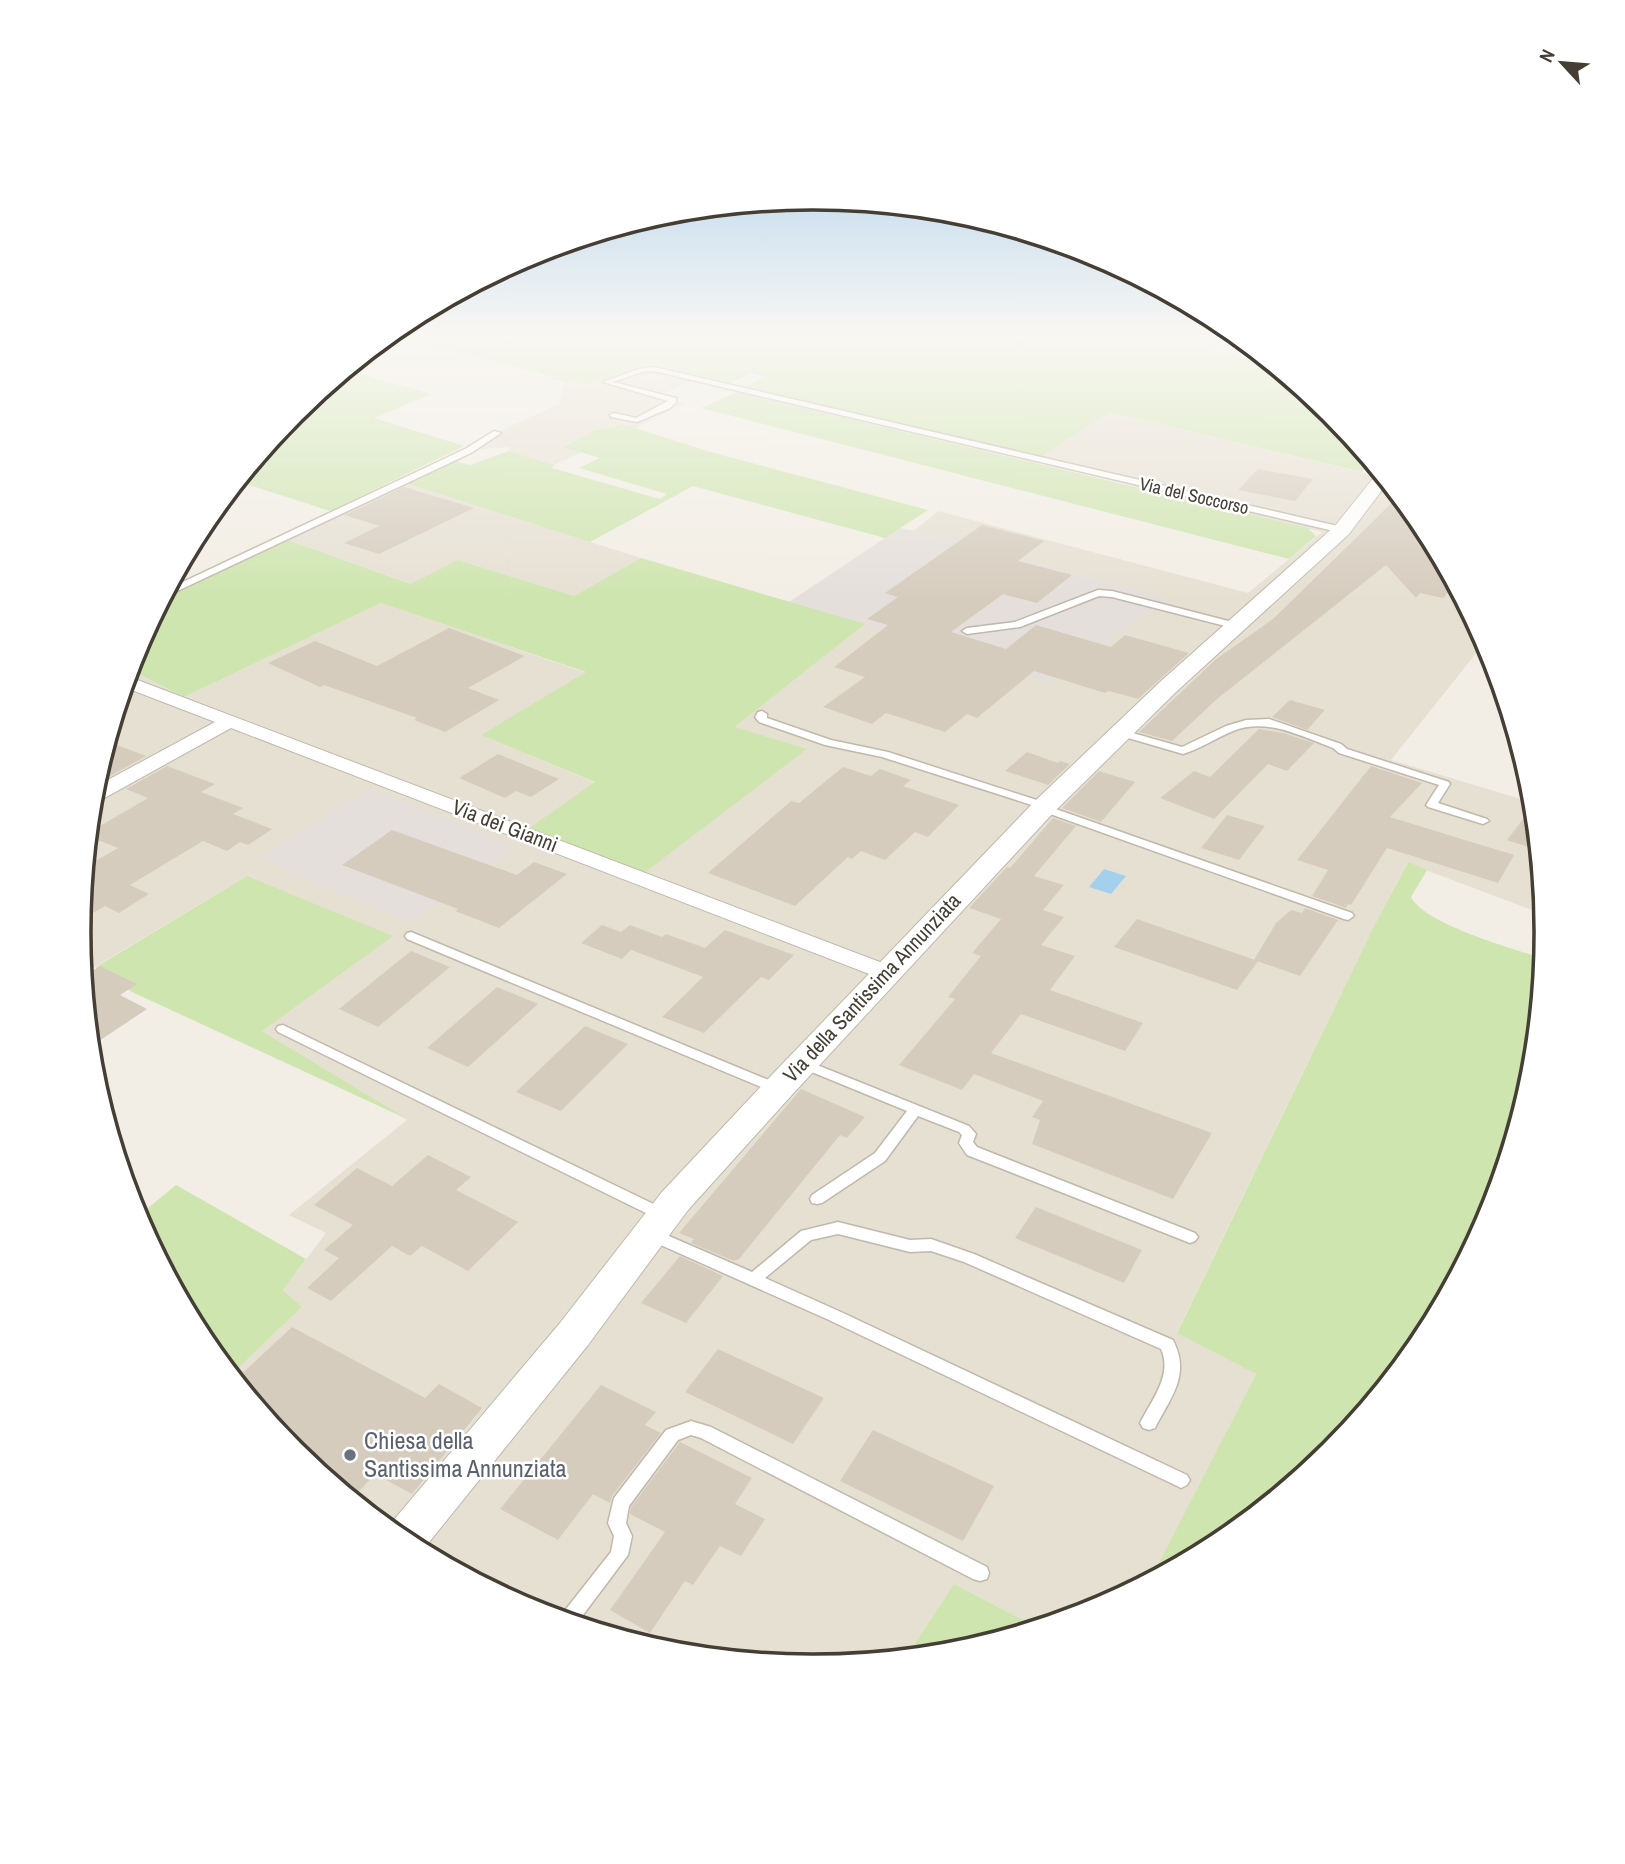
<svg xmlns="http://www.w3.org/2000/svg" width="1625" height="1864" viewBox="0 0 1625 1864" font-family="'Archivo Narrow',sans-serif">
<style>
.residential{fill:#e6e0d3}
.industrial{fill:#e4dfda}
.green{fill:#cee5af}
.water{fill:#a3d0ed}
.building{fill:#d6ccbe}
.lines{fill:none;stroke-linecap:round;stroke-linejoin:round}
.service-casing{stroke:#c0b8ab;stroke-width:3}
.minor-casing{stroke:#c0b8ab;stroke-width:2}
.tertiary-casing{stroke:#c0b8ab;stroke-width:2}
.service{fill:#fff;fill-rule:evenodd}
.minor{fill:#fff;fill-rule:evenodd}
.tertiary{fill:#fff;fill-rule:evenodd}
.worship-dot{fill:#6b7280;stroke:#fff;stroke-width:2.5}
.labels{text-anchor:middle;stroke-width:5;stroke-linejoin:round;paint-order:stroke}
.far-street-label{font-size:18px;fill:#443e35;stroke:#fff}
.street-label{font-size:21px;fill:#443e35;stroke:#fff}
.near-worship-label{font-size:24px;fill:#5b616d;stroke:#fff;text-anchor:start}
.rim{fill:none;stroke:#443e35;stroke-width:3.5}
</style>
<rect width="100%" height="100%" fill="#f2eee5"/>
<g class="residential">
<polygon points="641,366 655,366 700,377 658,396 685,403 635,428 623,424 593,431 564,446 582,452 554,465 509,451 509,447 470,450 500,431 559,404 565,381 585,384"/>
<polygon points="1109,412 1385,478 1423,525 1485,642 1391,760 1534,803 1545,915 1407,863 1375,924 1177,1332 1256,1374 1150,1580 1093,1610 1036,1627 954,1584 906,1657 812,1666 669,1652 531,1610 405,1542 293,1451 231,1375 302,1307 283,1290 326,1233 289,1215 407,1120 262,1031 247,876 83,974 79,932 93,788 129,669 184,697 381,603 587,673 481,735 596,783 529,829 806,749 735,727 865,624 1051,684 1166,598 914,531 938,511 1248,593 1322,532 1034,461"/>
<polygon points="405,483 641,558 574,596 458,560 412,584 288,540"/>
</g>
<g class="industrial">
<polygon points="900,528 914,531 1167,598 1051,684 789,602"/>
<polygon points="368,789 516,846 411,923 259,858"/>
</g>
<g class="green">
<polygon points="385,339 1156,339 1271,364 1332,413 1371,462 1362,472 1109,412 1039,458 743,389 763,377 752,373 728,384 655,366 641,366 585,384 557,380 541,373 411,341 396,341 370,351"/>
<polygon points="346,370 431,394 374,418 464,446 330,511 246,484 231,490 294,413"/>
<polygon points="737,392 1308,528 1316,536 1289,559 701,408"/>
<polygon points="623,424 707,451 928,510 885,538 693,486 590,542 405,483 451,460 470,465 509,451 554,465 552,468 660,499 667,494 579,468 600,458 563,447 593,431"/>
<polygon points="288,540 411,584 458,560 574,596 641,558 865,624 735,727 807,749 644,873 528,829 595,782 481,735 586,672 381,603 184,697 129,669 135,651 163,597"/>
<path d="M1408,862L1427,870L1411,897C1424,924 1514,949 1544,959L1532,1076L1490,1213L1422,1340L1331,1451L1220,1542L1150,1580L1256,1374L1177,1333L1375,924Z"/>
<polygon points="247,876 393,936 262,1031 407,1119 132,992 96,967"/>
<polygon points="176,1185 306,1259 283,1290 302,1307 231,1375 202,1339 137,1217"/>
<polygon points="954,1584 1036,1627 955,1652 906,1657"/>
</g>
<polygon class="water" points="1104,869 1126,876 1111,894 1089,887"/>
<g class="building">
<polygon points="1258,469 1313,479 1295,501 1238,490"/>
<polygon points="404,487 474,508 379,554 344,543 379,526 345,515"/>
<polygon points="1399,496 1423,525 1455,585 1443,598 1420,593 1416,598 1386,565 1217,699 1172,741 1139,732 1215,660 1273,619"/>
<polygon points="982,525 1044,541 1018,561 1072,575 1037,603 1003,594 951,632 1006,649 1036,625 1111,647 1125,635 1189,653 1138,699 1109,691 1105,693 1034,671 977,718 967,714 945,732 886,713 872,724 823,707 865,677 834,667 888,625 867,619 898,597 885,593"/>
<polygon points="449,628 525,656 468,688 499,700 445,732 414,720 417,718 324,685 320,687 268,663 315,641 377,666"/>
<polygon points="1290,700 1325,710 1307,730 1272,717"/>
<polygon points="1259,729 1283,733 1314,743 1287,771 1268,764 1214,819 1160,798 1194,771 1210,777"/>
<polygon points="107,741 146,756 103,780 96,777"/>
<polygon points="1027,752 1058,763 1060,761 1070,764 1048,785 1005,771"/>
<polygon points="498,754 559,779 531,797 516,791 505,798 459,778"/>
<polygon points="167,766 215,784 201,792 243,808 233,814 272,829 248,845 240,842 227,851 203,841 130,885 149,894 119,913 105,906 80,921 85,867 118,848 88,836 88,833 148,798 126,789"/>
<polygon points="1371,766 1422,783 1390,817 1514,855 1498,883 1387,848 1351,905 1348,904 1346,908 1312,896 1328,870 1297,860"/>
<polygon points="843,767 871,776 880,769 911,780 903,786 959,805 928,837 915,832 885,860 861,851 852,859 848,857 795,906 708,873 791,801 799,803"/>
<polygon points="1099,771 1135,782 1101,822 1062,808"/>
<polygon points="1534,805 1537,833 1538,850 1507,840"/>
<polygon points="1227,815 1265,826 1239,860 1201,848"/>
<polygon points="1053,818 1076,826 1034,876 1064,885 1043,910 1064,917 1041,945 1075,956 1050,990 1143,1023 1125,1051 1021,1014 991,1053 1212,1133 1173,1199 1032,1144 1040,1120 1032,1117 1043,1101 974,1074 962,1090 899,1065 955,999 948,997 981,956 972,953 1001,919 969,908 1007,867 1010,868"/>
<polygon points="392,830 517,875 534,862 567,874 499,928 455,911 458,909 342,865"/>
<polygon points="1305,908 1338,920 1300,976 1254,960 1276,923 1291,910 1302,913"/>
<polygon points="1137,919 1258,961 1237,990 1114,947"/>
<polygon points="602,925 621,932 630,925 662,937 666,934 705,948 725,930 794,955 769,980 761,977 704,1033 662,1017 703,977 631,950 622,959 581,943"/>
<polygon points="411,951 450,967 378,1027 339,1009"/>
<polygon points="100,966 137,984 120,995 147,1009 90,1047 83,977"/>
<polygon points="497,987 538,1004 468,1067 427,1048"/>
<polygon points="585,1026 628,1044 561,1111 516,1092"/>
<polygon points="801,1089 865,1117 847,1138 840,1135 739,1259 734,1261 691,1243 694,1239 679,1233"/>
<polygon points="428,1155 471,1177 456,1190 518,1222 468,1271 422,1246 410,1256 392,1246 331,1301 307,1288 339,1258 324,1250 353,1225 314,1205 357,1168 392,1186"/>
<polygon points="1036,1207 1142,1250 1124,1283 1015,1238"/>
<polygon points="680,1256 723,1276 686,1323 641,1303"/>
<polygon points="292,1327 425,1398 439,1384 482,1408 412,1494 375,1474 352,1499 293,1451 235,1380"/>
<polygon points="718,1349 824,1398 793,1444 685,1392"/>
<polygon points="601,1385 656,1412 645,1425 661,1433 612,1496 610,1503 593,1494 558,1540 500,1509"/>
<polygon points="873,1430 994,1486 963,1541 840,1481"/>
<polygon points="680,1442 752,1478 735,1504 765,1519 741,1556 720,1546 693,1585 685,1581 650,1633 610,1610 665,1532 630,1514 631,1507"/>
</g>
<g class="lines">
<g class="service-casing">
<g id="service">
<polygon points="654,367 1342,527 1346,530 1342,533 654,371 642,372 613,382 676,398 676,402 670,408 637,422 611,417 610,415 614,413 636,418 668,401 603,382 639,369"/>
<polygon points="494,431 501,433 471,453 169,595 164,595 168,589 465,449"/>
<polygon points="1098,590 1112,591 1240,624 1242,626 1237,629 1112,597 1099,596 1020,627 967,634 962,631 967,628 1015,622"/>
<polygon points="762,711 767,714 767,718 831,740 888,752 1049,804 1050,807 1352,913 1354,916 1348,920 1344,919 1039,810 1038,807 882,757 825,745 759,722 755,717 758,712"/>
<path d="M1269,719L1341,744L1347,749L1449,782L1450,784L1438,803L1487,819L1489,821L1483,824L1428,807L1426,805L1439,785L1339,753L1333,748C1302,737 1267,717 1233,731C1216,738 1200,749 1183,754L1118,735L1117,733L1122,730L1182,747L1226,726L1246,720Z"/>
<polygon points="411,932 783,1086 785,1089 783,1092 773,1092 407,939 405,936 407,933"/>
<polygon points="283,1025 668,1211 670,1215 668,1219 663,1221 658,1219 278,1032 276,1029 278,1026"/>
<polygon points="802,1059 969,1126 976,1134 973,1142 977,1147 1195,1233 1198,1237 1195,1241 1190,1243 1185,1241 967,1155 959,1143 962,1135 959,1132 918,1116 885,1161 822,1203 817,1204 812,1203 810,1199 812,1195 875,1153 907,1111 797,1066 795,1063 797,1060"/>
<path d="M838,1222L910,1240L931,1239L974,1254L1173,1340C1191,1375 1171,1397 1155,1428L1149,1430L1143,1428L1140,1423C1151,1401 1173,1375 1161,1349L964,1262L931,1251L910,1252L838,1234L811,1240L765,1278L841,1312L1187,1475L1190,1480L1187,1485L1181,1488L1175,1485L829,1320L645,1238L642,1234L645,1230L650,1228L655,1230L752,1272L801,1231Z"/>
<polygon points="691,1421 711,1427 987,1567 989,1573 987,1579 980,1581 973,1579 701,1438 691,1435 678,1440 629,1506 626,1523 632,1536 628,1555 577,1623 559,1618 611,1552 614,1536 608,1523 614,1498 666,1430"/>
</g>
</g>
<g class="minor-casing">
<polygon id="minor" points="127,676 893,967 897,972 893,977 885,979 877,977 231,728 99,801 91,803 93,788 215,722 124,687"/>
</g>
<g class="tertiary-casing">
<polygon id="tertiary" points="1379,471 1388,482 1349,534 1176,692 1054,812 790,1097 688,1210 588,1345 422,1551 387,1528 560,1323 662,1192 766,1081 1036,800 1160,682 1335,526"/>
</g>
<use href="#service" class="service"/>
<use href="#minor" class="minor"/>
<use href="#tertiary" class="tertiary"/>
</g>
<linearGradient id="sky" x2="0" y2="1"><stop stop-color="#8cbfea"/><stop offset="0.56" stop-color="#f9f7f3"/><stop offset="1" stop-color="#f9f7f3" stop-opacity="0"/></linearGradient>
<rect width="1625" height="600" fill="url(#sky)"/>
<circle class="worship-dot" cx="350" cy="1455" r="7"/>
<g class="labels">
<g class="far-street-label">
<text transform="translate(1194 496) rotate(13)" y="6">Via del Soccorso</text>
</g>
<g class="street-label">
<text transform="translate(505 826) rotate(21)" y="7">Via dei Gianni</text>
<text transform="translate(872 988) rotate(-47)" y="7">Via della Santissima Annunziata</text>
</g>
<g class="near-worship-label">
<text x="364" y="1449">Chiesa della<tspan x="364" dy="28">Santissima Annunziata</tspan></text>
</g>
</g>
<path d="M0 0H1625V1864H0ZM812 210H813A721 721 0 0 1 1534 931V933A721 721 0 0 1 813 1654H812A721 721 0 0 1 91 933V931A721 721 0 0 1 812 210Z" fill="#fff" fill-rule="evenodd"/>
<path class="rim" d="M812 210H813A721 721 0 0 1 1534 931V933A721 721 0 0 1 813 1654H812A721 721 0 0 1 91 933V931A721 721 0 0 1 812 210Z"/>
<g transform="translate(1562 63) rotate(296)" stroke="#ffffff" stroke-width="5" paint-order="stroke">
<path d="M0-5L12 26L0 18L-12 26Z" fill="#443e35"/>
<text y="-10" font-size="19" font-weight="bold" text-anchor="middle" fill="#443e35">N</text>
</g>
</svg>
